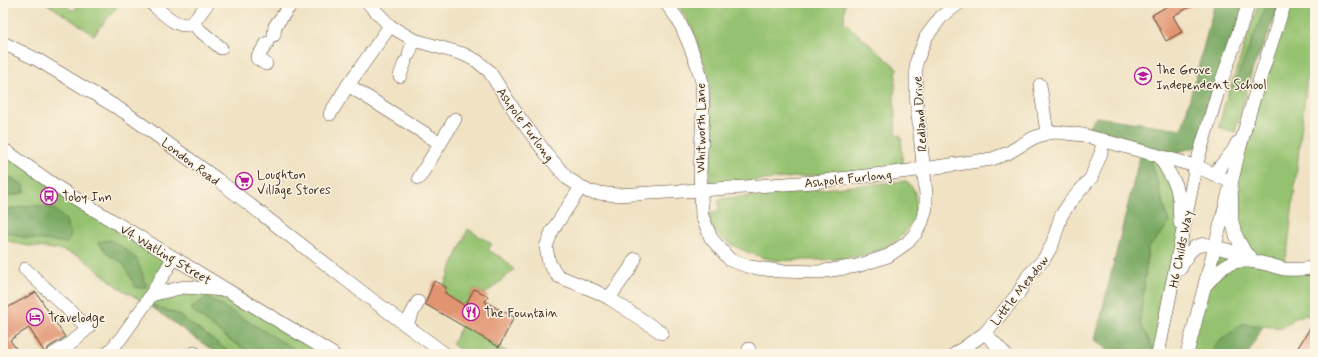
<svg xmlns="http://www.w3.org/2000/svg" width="1318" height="357" viewBox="0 0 1318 357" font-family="Mynerve,sans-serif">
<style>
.green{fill:#95c270;stroke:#687647;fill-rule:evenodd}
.forest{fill:#78a862;stroke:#5a6940}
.building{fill:#e29471}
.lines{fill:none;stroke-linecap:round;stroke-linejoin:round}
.minor-casing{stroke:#564637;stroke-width:14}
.minor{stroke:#fff;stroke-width:13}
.labels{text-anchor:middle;stroke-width:3;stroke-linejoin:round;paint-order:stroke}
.poi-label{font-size:13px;fill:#3b2a1e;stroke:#fcf5e5;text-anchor:start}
.street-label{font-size:13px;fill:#3b2a1e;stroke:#fcf5e5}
</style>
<rect width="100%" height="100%" fill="#fcf5e5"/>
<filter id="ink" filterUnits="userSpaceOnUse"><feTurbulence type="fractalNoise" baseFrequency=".025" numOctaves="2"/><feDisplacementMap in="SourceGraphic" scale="8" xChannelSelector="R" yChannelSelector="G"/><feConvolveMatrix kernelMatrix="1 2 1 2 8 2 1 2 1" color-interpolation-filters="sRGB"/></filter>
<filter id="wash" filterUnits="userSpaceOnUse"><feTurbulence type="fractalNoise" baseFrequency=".012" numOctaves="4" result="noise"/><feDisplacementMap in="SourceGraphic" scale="16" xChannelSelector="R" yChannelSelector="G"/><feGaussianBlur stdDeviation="0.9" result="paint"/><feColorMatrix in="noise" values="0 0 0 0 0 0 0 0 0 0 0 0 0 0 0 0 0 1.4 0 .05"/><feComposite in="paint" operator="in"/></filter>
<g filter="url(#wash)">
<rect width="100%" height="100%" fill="#f0e2c3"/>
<g class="green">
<polygon points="46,3 62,3 73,11 80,3 120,3 94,35"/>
<polygon points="677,3 845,3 844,22 897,68 894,96 896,135 901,136 903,167 710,185 708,156 710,102 709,80 694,32"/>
<polygon points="1259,3 1281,3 1253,68 1235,132 1219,127 1224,106"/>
<polygon points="1285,3 1315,3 1315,41 1308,69 1288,247 1283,269 1315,268 1315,314 1297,317 1282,328 1242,324 1215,345 1212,354 1186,354 1214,245 1245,254 1237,238 1231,182"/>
<path d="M3,149L173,259L152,294L225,290L333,354H303L206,297L230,340L253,354H233L177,314L146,303L121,289L81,257L61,250L22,245L3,239V231L27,238L16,207L3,210V195L11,196L25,192L24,186L3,173ZM98,242L137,259L136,287L123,263L110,256Z"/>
<polygon points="1149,153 1176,185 1182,242 1156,354 1140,323 1148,248 1169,223"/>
<path d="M906,181C908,184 912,187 914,190C916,198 917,209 914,217C898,259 839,260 802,260C793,260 783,261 774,260C757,257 726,245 714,231C711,227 710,219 709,214L719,211V199Z"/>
<polygon points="468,229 492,244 488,250 504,259 514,270 485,294 474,289 465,306 445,293 446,287 444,285"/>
<polygon points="462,325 507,352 505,354 465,354 452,344"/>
</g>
<g class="forest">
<polygon points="1215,3 1250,3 1203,145 1160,157 1149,154 1169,224 1148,248 1140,322 1156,354 1105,354 1107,349 1095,340 1141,151 1083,135 1096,117 1182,129"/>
<path d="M1267,3H1280C1270,34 1256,63 1240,91L1233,87Z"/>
<polygon points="3,173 24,186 25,192 11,196 3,195"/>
<polygon points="33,205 53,208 66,220 71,235 67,243 27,238 3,231 3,210"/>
<polygon points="110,240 121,246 137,259 147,287 136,288 123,263 110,256 98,242"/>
<polygon points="207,297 303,354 253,354 230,340 190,309"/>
<polygon points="146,303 177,314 233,354 218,354"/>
<polygon points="1242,324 1263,326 1248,354 1212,354 1215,345"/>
</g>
<g id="blocks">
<g class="building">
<polygon points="1173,3 1197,3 1173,16 1182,32 1166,41 1152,15"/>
<polygon points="434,281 446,287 445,293 465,306 474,289 488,296 485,302 514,317 499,347 425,304"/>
<polygon points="36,292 65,337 49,347 45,353 29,328 10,340 17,350 10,354 3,354 3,310"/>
<polygon points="1315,320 1315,354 1294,354"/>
</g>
</g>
</g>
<g filter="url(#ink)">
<use href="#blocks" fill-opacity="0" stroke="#564637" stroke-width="1"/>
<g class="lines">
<g class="minor-casing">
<g id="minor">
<path d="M151,3C161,11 178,31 192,23C198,18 203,9 208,3"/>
<polyline points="368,3 390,26 414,40 463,54 477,61 489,71 516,113 545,152 567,178 589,192 617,195 701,190 813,182 909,171 992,159 1008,153 1033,138 1047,133 1057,132 1083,135 1196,166 1231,182 1232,222 1237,238 1246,254"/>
<polyline points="666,3 679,21 690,46 698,67 702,82 703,111 700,173 702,216 711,238 730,260 750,267 779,271 819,272 857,266 888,256 908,242 915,234 922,222 926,208 926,194 916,94 916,63 926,37 941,17 959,3"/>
<polyline points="193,22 198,29 221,48"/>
<polyline points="274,35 275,26 292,3"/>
<polyline points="3,43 38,60 126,113 218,180 367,296 445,354"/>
<polyline points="409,54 414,40"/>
<polyline points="266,64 257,58 267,43"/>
<polyline points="400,76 405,62"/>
<polyline points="348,85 440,143"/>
<polyline points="1040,85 1047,133"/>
<polyline points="330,114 348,85 390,26"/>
<polyline points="3,149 60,189 333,354"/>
<polyline points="1160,157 1176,185 1179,199 1180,223"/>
<polyline points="1214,174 1233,151 1237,143"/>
<polyline points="419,178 455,119"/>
<polyline points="581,187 552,231 546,247 549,263 558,276 595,291 609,298 662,333"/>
<polyline points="25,269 88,328 68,345 53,354"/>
<polyline points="1180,269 1188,254 1195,247 1204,244 1250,256"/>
<path d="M1207,284C1224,261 1238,257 1266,264C1272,265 1278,268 1284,269C1294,270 1305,269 1315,268"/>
<polyline points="151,295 184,287 224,290"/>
<polyline points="609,298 629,270 635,259"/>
<polyline points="406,325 418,302"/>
<polyline points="985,333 1005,354"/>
<polyline points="194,353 195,354"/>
<polyline points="107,354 121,338 146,303 173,259"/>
<polyline points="749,354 749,349"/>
<polyline points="955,354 985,333 1018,294 1028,276 1044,259 1052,245 1061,216 1070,202 1091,178 1101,153 1103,140"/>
<polyline points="1158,354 1196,166 1218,91 1249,3"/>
<path d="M1187,354C1202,297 1216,240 1231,184C1234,173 1236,162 1239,151C1252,101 1268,52 1285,3"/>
</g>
</g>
<use href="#minor" class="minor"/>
</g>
</g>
<defs>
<g id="school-ring" transform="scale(0.9)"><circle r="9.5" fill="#fcf5e5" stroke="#b5179e" stroke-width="1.5"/><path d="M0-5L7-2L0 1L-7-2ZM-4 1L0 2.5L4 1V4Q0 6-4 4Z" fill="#b5179e"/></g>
<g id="supermarket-ring" transform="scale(0.9)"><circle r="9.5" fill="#fcf5e5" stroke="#b5179e" stroke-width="1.5"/><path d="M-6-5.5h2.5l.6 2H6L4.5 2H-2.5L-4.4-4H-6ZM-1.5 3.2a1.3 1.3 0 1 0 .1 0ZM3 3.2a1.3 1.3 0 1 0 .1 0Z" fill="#b5179e"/></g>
<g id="bus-ring" transform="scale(0.9)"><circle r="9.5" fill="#fcf5e5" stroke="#b5179e" stroke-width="1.5"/><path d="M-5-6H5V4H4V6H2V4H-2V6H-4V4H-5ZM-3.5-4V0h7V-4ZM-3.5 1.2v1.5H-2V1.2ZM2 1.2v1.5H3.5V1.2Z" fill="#b5179e"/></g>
<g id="restaurant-ring" transform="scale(0.9)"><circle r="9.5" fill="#fcf5e5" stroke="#b5179e" stroke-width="1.5"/><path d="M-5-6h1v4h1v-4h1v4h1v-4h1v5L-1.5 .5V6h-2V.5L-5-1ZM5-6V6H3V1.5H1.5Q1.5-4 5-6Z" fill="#b5179e"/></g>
<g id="hotel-ring" transform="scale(0.9)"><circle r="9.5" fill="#fcf5e5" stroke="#b5179e" stroke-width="1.5"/><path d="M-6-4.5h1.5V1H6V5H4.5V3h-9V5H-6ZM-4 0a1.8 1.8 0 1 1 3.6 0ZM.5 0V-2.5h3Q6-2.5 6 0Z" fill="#b5179e"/></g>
</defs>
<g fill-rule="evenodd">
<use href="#school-ring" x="1143" y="76"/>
<use href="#supermarket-ring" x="244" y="181"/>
<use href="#bus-ring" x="49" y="196"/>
<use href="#restaurant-ring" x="471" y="312"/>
<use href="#hotel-ring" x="35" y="317"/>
</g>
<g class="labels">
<g class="poi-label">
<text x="1156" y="74">The Grove<tspan x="1156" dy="15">Independent School</tspan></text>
<text x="257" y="179">Loughton<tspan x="257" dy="15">Village Stores</tspan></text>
<text x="62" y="201">Toby Inn</text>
<text x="484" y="317">The Fountain</text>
<text x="48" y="322">Travelodge</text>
</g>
<g class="street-label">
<text transform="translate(919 114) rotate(-94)" y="5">Redland Drive</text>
<text transform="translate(526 124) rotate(54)" y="5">Ashpole Furlong</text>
<text transform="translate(700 128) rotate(-90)" y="5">Whitworth Lane</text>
<text transform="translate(191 161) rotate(37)" y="5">London Road</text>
<text transform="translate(848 178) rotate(-6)" y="5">Ashpole Furlong</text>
<text transform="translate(1180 249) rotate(-79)" y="5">H6 Childs Way</text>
<text transform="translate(166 254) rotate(31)" y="5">V4 Watling Street</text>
<text transform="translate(1019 290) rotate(-52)" y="5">Little Meadow</text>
</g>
</g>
<rect width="1318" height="357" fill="none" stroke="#fcf5e5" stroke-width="16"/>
</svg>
